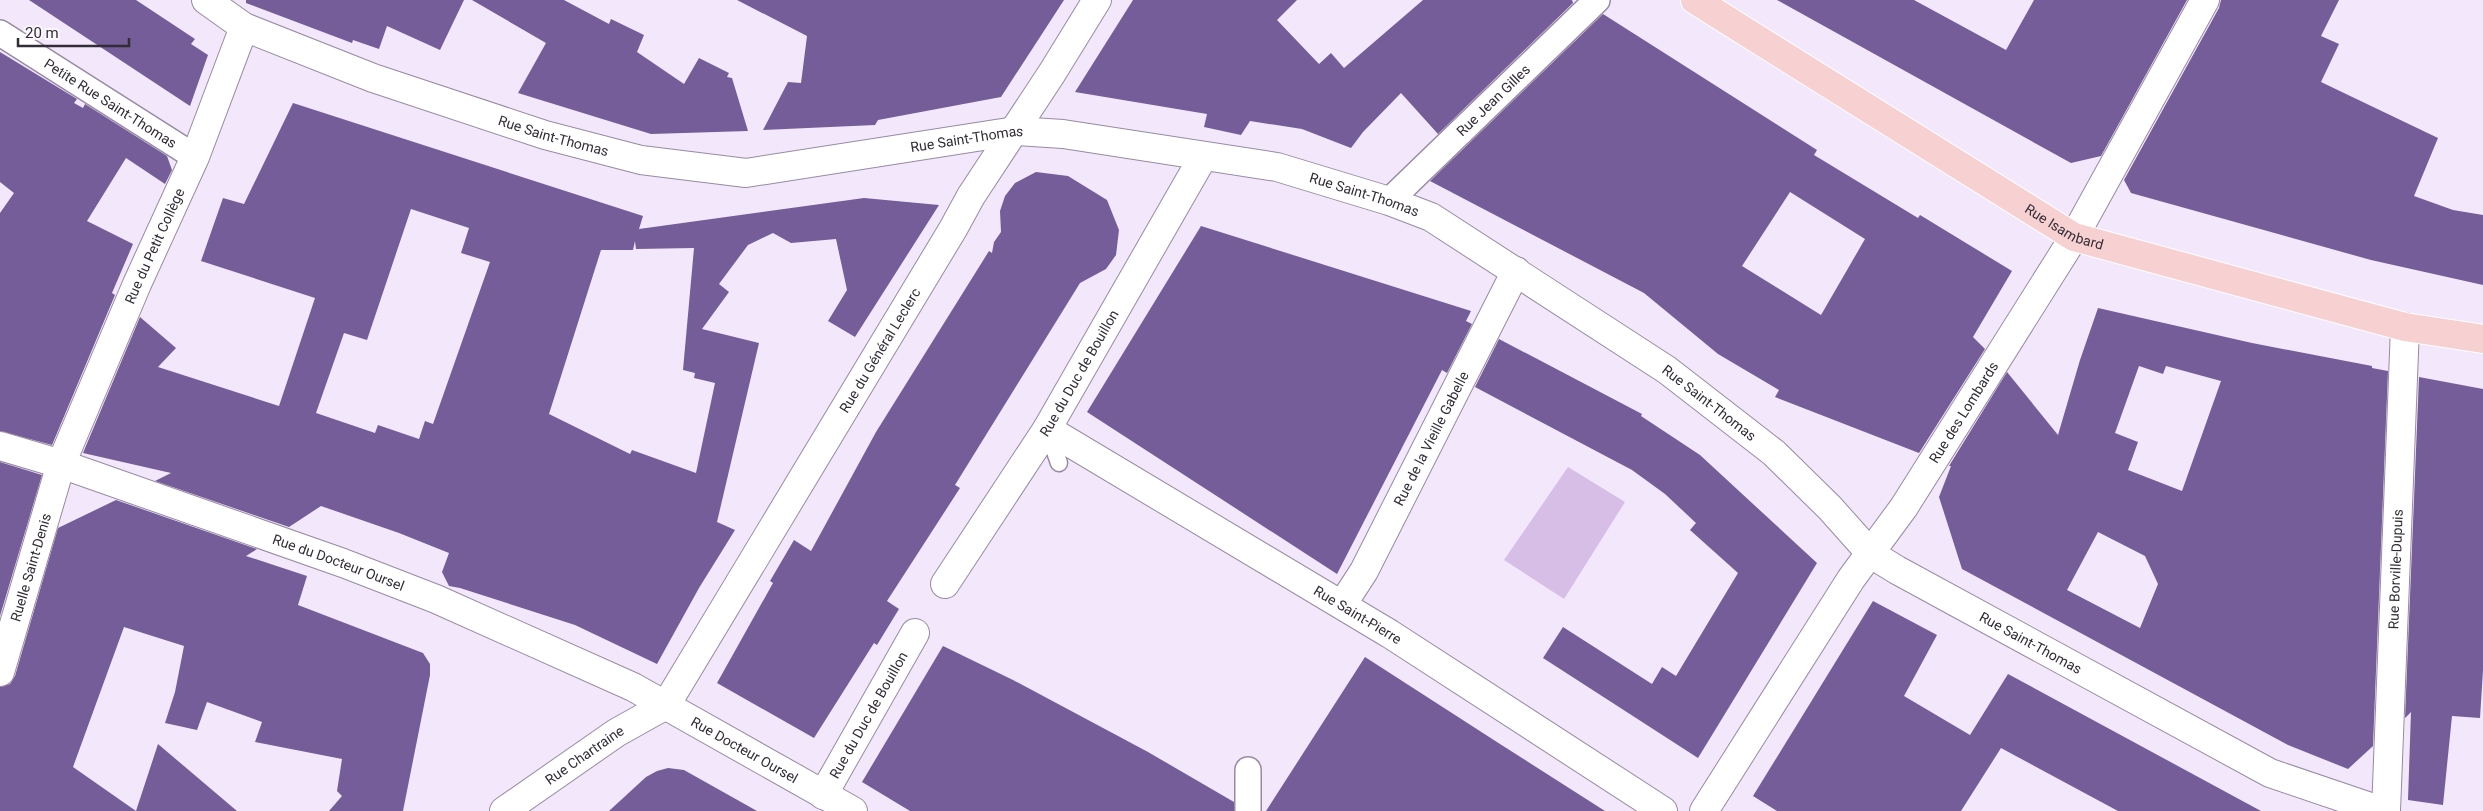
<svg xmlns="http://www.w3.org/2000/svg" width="2483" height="811" viewBox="0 0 2483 811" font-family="Roboto,sans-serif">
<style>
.green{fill:#d6bee6}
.building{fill:#745d99;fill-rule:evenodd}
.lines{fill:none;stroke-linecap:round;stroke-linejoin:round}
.service-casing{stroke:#988aa2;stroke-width:19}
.pedestrian-casing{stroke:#988aa2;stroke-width:28}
.minor-casing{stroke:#988aa2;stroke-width:30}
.tertiary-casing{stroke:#988aa2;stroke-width:30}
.secondary-casing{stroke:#988aa2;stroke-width:30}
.primary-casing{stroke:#fff;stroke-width:30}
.service{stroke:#fff;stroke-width:16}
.pedestrian{stroke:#fff;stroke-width:25}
.minor{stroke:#fff;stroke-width:28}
.tertiary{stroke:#fff;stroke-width:28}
.secondary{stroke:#fff;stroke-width:28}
.primary{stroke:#f7d0d1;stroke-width:28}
.labels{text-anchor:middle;stroke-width:5;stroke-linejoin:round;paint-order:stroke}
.street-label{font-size:14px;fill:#322c36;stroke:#fbf8fd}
</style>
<rect width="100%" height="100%" fill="#f3e7fc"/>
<polygon class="green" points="1568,467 1625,502 1564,599 1504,560"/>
<g class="building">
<polygon points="29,0 136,0 195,39 191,44 208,55 190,106"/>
<polygon points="246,0 464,0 440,50 387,26 379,49 353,40 352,43 246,3"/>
<polygon points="472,0 564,0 609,24 611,19 644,35 637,52 684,84 699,58 729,73 727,77 732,78 748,131 651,134 518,93 546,43"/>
<polygon points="737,0 1064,0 1001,97 878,120 875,125 763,130 788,82 801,83 807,36"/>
<polygon points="1133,0 1297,0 1277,20 1319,64 1331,53 1344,68 1423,0 1572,0 1573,3 1438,134 1401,93 1363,132 1351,148 1302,129 1250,121 1241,135 1204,127 1207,114 1075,92"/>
<polygon points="1777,0 1914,0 2006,50 2034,0 2187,0 2101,156 2071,163"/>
<polygon points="2221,0 2339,0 2321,36 2339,44 2321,82 2438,138 2414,196 2453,210 2483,215 2483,285 2371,260 2131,193 2124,180 2219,8"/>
<path d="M1603,14L1817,150L1814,155L1918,218L1920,215L2012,271L1973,337L1985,349L1919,453L1775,397L1779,390L1718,354L1644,293L1430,181ZM1790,192L1865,239L1821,315L1742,266Z"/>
<polygon points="0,52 77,99 74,103 83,108 85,104 167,156 172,170 165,184 126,158 87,221 133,244 112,293 115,295 52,445 0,431 0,213 14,193 0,182"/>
<path d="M293,103L643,216L639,229L864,198L939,205L855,337L828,321L847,290L836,239L791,243L773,233L748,245L719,284L729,292L702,329L759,343L717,522L735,530L699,588L657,664L575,625L460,588L449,586L442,572L449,553L399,533L321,506L289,527L155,481L171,473L83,453L140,317L176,348L158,367L279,406L315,298L201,261L223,198L244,204ZM411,209L469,228L461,253L490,262L433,424L425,421L419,439L378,425L375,433L316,413L344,333L367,340ZM635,241L636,249L694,248L683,370L695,373L694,378L715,383L696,473L632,450L630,454L549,414L601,250H633Z"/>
<polygon points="1036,172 1068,176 1107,200 1119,230 1116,255 1106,269 1080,283 955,485 960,488 887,601 899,609 877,645 874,643 814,738 717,683 773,583 770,581 794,540 811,551 876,432 989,251 992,253 994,242 1001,232 1000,211 1005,196 1015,183"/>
<polygon points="1201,226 1471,311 1466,321 1472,324 1447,373 1442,370 1337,574 1087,412"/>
<path d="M2098,308L2252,343L2372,366V368L2388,371L2373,746L2348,769L2288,745L1962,569L1939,497L1951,466H1949L2007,372L2058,435L2080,360ZM2139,366L2163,374L2166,366L2221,381L2182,491L2128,470L2138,442L2115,433ZM2098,532L2145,556L2158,584L2140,628L2067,590Z"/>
<polygon points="1499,339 1642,414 1641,416 1700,455 1817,563 1698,758 1543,658 1563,627 1652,684 1662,667 1676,676 1738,573 1690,530 1696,523 1665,494 1632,470 1475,387"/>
<polygon points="2419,377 2483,389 2483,670 2480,718 2452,716 2443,805 2408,800 2411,712 2405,718"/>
<polygon points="0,462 42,475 0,616"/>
<polygon points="116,500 257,549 246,556 307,576 298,605 423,653 430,664 430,675 403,811 329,811 342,796 337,791 342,759 255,742 262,722 207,702 197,730 165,723 175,692 184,646 124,627 73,767 136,811 158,744 237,811 0,811 0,687 10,684 15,676 58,528"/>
<polygon points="1873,601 1937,635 1904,696 1970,735 2008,674 2261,811 2118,811 2001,748 1961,811 1777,811 1753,796"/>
<polygon points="943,646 1013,680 1148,752 1234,802 1234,811 910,811 862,782"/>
<polygon points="1365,657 1500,744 1605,811 1266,811"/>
<polygon points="668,768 684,770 757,811 609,811 646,777 657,771"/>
</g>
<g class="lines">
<g class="service-casing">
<polyline id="service" points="1047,429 1059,463"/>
</g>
<g class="pedestrian-casing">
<g id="pedestrian">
<path id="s1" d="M0,33L195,157"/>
<path id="s2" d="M1389,201L1597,0"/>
<polyline points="1248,811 1248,770"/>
</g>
</g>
<g class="minor-casing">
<g id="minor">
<path id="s3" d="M206,0L244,27L373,78L545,135L641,160L746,173L1015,131L1063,134L1277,167L1389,201L1431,217L1667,370L1774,453L1830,508L1871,554L1897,570L2270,773L2382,811"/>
<path id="s4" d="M1047,429L1390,634L1663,811"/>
<path id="s5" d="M945,584L1047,429L1203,157"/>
<path id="s6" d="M1342,605L1364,571L1516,271"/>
<path id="s7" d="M0,672L61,464L137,284L195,157L244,27"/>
<path id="s8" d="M823,795L915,633"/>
<path id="s9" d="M2386,811L2405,327"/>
</g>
</g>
<g class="tertiary-casing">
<g id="tertiary">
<path id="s10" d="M504,811L616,733L666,705L953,229L971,196L1052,73L1097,0"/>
<path id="s11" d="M1704,811L1851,579L1904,507L2074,237L2205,0"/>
</g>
</g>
<g class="secondary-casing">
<g id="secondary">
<path id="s12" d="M0,446L61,464L343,563L436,599L633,687L853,811"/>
</g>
</g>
<g class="primary-casing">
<g id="primary">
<path id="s13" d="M1695,0L2074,237L2405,327L2483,339"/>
</g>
</g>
<use href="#service" class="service"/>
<use href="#pedestrian" class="pedestrian"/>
<use href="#minor" class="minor"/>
<use href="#tertiary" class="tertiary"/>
<use href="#secondary" class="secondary"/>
<use href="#primary" class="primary"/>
</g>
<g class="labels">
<g class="street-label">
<text dy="5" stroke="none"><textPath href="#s2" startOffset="145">Rue Jean Gilles</textPath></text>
<text dy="5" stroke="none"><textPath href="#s1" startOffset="131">Petite Rue Saint-Thomas</textPath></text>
<text dy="5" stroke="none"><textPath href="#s3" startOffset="375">Rue Saint-Thomas</textPath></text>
<text dy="5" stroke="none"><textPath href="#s3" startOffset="795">Rue Saint-Thomas</textPath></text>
<text dy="5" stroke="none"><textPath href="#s3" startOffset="1200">Rue Saint-Thomas</textPath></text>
<text dy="5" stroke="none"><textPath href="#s13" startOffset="434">Rue Isambard</textPath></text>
<text dy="5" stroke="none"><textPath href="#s7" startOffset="454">Rue du Petit Collège</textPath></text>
<text dy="5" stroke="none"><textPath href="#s10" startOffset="608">Rue du Général Leclerc</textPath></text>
<text dy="5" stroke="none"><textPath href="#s5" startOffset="250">Rue du Duc de Bouillon</textPath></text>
<text dy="5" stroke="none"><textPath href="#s3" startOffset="1605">Rue Saint-Thomas</textPath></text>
<text dy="5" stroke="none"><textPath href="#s11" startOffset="476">Rue des Lombards</textPath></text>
<text dy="5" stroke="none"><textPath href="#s6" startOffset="189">Rue de la Vieille Gabelle</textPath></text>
<text dy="5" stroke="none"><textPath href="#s12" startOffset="358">Rue du Docteur Oursel</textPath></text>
<text dy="5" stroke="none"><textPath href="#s7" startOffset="109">Ruelle Saint-Denis</textPath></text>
<text dy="5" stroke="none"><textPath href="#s9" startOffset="242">Rue Borville-Dupuis</textPath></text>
<text dy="5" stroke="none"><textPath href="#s4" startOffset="362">Rue Saint-Pierre</textPath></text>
<text dy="5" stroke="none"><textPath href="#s3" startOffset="2010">Rue Saint-Thomas</textPath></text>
<text dy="5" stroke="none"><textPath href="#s8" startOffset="92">Rue du Duc de Bouillon</textPath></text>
<text dy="5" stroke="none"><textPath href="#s12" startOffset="806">Rue Docteur Oursel</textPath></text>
<text dy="5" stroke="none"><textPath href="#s10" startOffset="98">Rue Chartraine</textPath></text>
</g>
</g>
<path d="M18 38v8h111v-8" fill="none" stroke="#322c36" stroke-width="2.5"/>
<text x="25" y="38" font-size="15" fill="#322c36" stroke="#fbf8fd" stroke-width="4" paint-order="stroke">20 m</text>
</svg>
